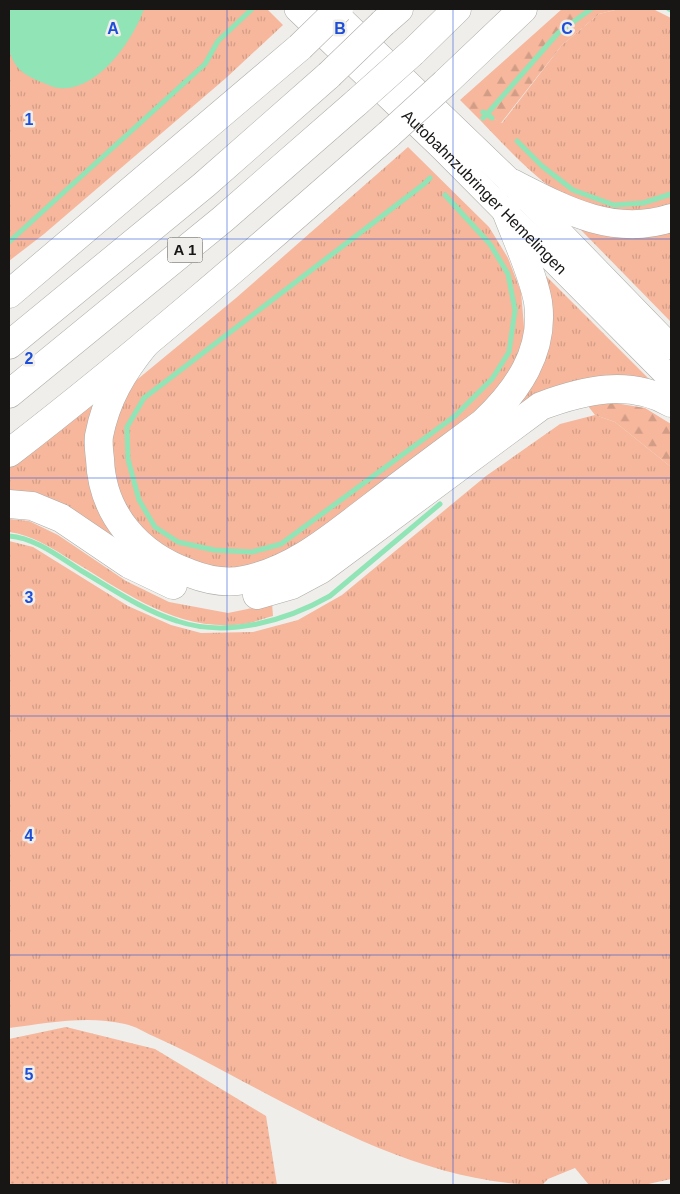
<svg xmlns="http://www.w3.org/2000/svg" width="680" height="1194" viewBox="0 0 680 1194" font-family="Helvetica,sans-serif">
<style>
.grass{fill:url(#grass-tufts)}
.forest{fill:url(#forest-firs)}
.park{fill:url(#park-dots)}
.water{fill:#90e4b6}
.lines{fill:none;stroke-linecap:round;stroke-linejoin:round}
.stream{stroke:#90e4b6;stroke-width:5}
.trunk-casing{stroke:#ababa7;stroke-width:26}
.motorway-casing{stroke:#ababa7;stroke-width:29}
.trunk{stroke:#fff;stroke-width:25}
.motorway{stroke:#fff;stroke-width:28}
.motorway-bridge-casing{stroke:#ababa7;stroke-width:29;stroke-linecap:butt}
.motorway-bridge{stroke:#fff;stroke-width:28}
.grid{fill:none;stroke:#1d4ed8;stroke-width:1;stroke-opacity:0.55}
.labels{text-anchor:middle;stroke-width:5;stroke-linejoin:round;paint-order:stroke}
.shield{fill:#efeeea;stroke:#585755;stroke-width:1}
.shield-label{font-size:15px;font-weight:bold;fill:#171615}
.street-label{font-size:16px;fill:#171615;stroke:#efeeea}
.grid-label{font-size:16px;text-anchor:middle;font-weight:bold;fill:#1d4ed8;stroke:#efeeea;stroke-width:5;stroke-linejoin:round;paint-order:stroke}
</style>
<defs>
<pattern id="grass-tufts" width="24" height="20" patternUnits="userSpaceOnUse" patternTransform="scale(1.25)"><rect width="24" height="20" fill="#f6b79c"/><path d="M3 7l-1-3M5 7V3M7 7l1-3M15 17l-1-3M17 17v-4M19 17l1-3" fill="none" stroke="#d29d86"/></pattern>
<pattern id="forest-firs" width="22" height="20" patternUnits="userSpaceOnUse" patternTransform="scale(1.25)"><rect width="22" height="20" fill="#f6b79c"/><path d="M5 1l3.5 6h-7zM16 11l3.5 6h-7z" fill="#d29d86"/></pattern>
<pattern id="park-dots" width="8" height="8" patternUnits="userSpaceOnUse" patternTransform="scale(1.25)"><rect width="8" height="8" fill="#f6b79c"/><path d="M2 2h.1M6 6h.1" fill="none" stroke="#d29d86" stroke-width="1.8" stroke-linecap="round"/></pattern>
</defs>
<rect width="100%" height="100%" fill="#efeeea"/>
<g class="grass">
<polygon points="9,9 267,9 283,25 226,78 44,234 9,261"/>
<path d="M619,9L655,10L671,18V207C656,210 629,218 615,216C558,207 518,159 480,120L489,116L502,123L562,45L599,14Z"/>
<polygon points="408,147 489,227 508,258 521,292 525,338 514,372 499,394 318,534 257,567 218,570 173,557 143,534 121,506 111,470 111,434 116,410 133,383 236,298"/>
<polygon points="580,229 671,229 671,322"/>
<polygon points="540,270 658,388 503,419 519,400"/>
<polygon points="102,386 91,429 130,551 9,496 9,465"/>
<path d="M595,415L615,422L671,467V1179L644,1185H589L575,1168L548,1179L542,1185C431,1184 327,1126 231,1075C205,1061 180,1048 153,1036C144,1032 135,1026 125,1024C87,1015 47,1023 9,1028V541L33,547L128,606L171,625L201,633L253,632L298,620L342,595L486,476L560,424Z"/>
<path d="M9,519L29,521L58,535L126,581L169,602L228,613L272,604L273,616C264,618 253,623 244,624C178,633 125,592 71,560C52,548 32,535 9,532Z"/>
</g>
<g class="forest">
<polygon points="562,9 619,9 599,14 562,45 501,123 489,116 480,120 460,100"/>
<polygon points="609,402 645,408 671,424 671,467 615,422 595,415 588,406"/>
</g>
<polygon class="park" points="66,1027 155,1049 266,1116 277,1185 9,1185 9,1039"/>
<path class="water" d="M9,9H144C133,40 98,92 59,88C54,88 47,84 41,82C31,78 19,72 14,62C5,47 9,26 9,9Z"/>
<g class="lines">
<g class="stream">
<polyline points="669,9 671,10"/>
<polyline points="483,118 487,114 483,112"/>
<polyline points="492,118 487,114 558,33 591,9"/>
<polyline points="517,141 542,166 573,190 614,205 643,203 671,194"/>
<polyline points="430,178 424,184 144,398 127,427 128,459 139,500 155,527 178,542 214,550 252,552 281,544 455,416 492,379 509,352 515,310 508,274 490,244 445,195"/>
<polyline points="9,242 205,64 218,41 252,9"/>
<path d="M9,536C35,538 58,556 80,570C111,588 142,610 177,621C227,638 286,621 330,596L440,504"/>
</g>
<g class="trunk-casing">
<g id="trunk">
<path id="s1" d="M297,9L442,148L671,379"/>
<polyline points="331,9 512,183 671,347"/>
</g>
</g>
<g class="motorway-casing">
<g id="motorway">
<polyline points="383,23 399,9"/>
<polyline points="413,52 457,9"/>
<polyline points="445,83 523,9"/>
<path d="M512,183C563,209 613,237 671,218"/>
<polyline points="9,294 300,47"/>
<path d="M146,343C123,371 106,399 99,436C98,443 99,451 100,459C102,514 138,555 189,573C207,580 225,584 244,580C295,570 334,535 374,505C410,477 447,450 483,423C517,391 545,352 538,302C533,274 516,238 506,211"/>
<polyline points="9,345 204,185 329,75"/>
<polyline points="9,394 223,219 357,102"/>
<path d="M9,453C140,352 265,243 389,134"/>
<polyline points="9,504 32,506 61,518 129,564 173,585"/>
<path d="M257,595L292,585L320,570L541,406C584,390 629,379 671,403"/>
</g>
</g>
<use href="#trunk" class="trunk"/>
<use href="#motorway" class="motorway"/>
<g class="motorway-bridge-casing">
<g id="motorway-bridge">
<polyline points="300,47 339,9"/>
<polyline points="329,75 383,23"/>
<polyline points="357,102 413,52"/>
<polyline points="389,134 445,83"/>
</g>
</g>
<use href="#motorway-bridge" class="motorway-bridge"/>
</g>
<path class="grid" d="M227,9V1185M453,9V1185M9,239H671M9,478H671M9,716H671M9,955H671"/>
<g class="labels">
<rect class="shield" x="167.5" y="237.5" width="35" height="25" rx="4"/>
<g class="shield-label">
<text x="185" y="255">A 1</text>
</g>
<g class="street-label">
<text dy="6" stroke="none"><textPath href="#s1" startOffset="262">Autobahnzubringer Hemelingen</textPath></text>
</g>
</g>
<g class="grid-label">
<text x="113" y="34">A</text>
<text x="340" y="34">B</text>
<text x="567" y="34">C</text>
<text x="29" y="125">1</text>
<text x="29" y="364">2</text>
<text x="29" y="603">3</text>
<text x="29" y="841">4</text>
<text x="29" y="1080">5</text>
</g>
<rect width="680" height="1194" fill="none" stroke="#171615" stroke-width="20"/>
</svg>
